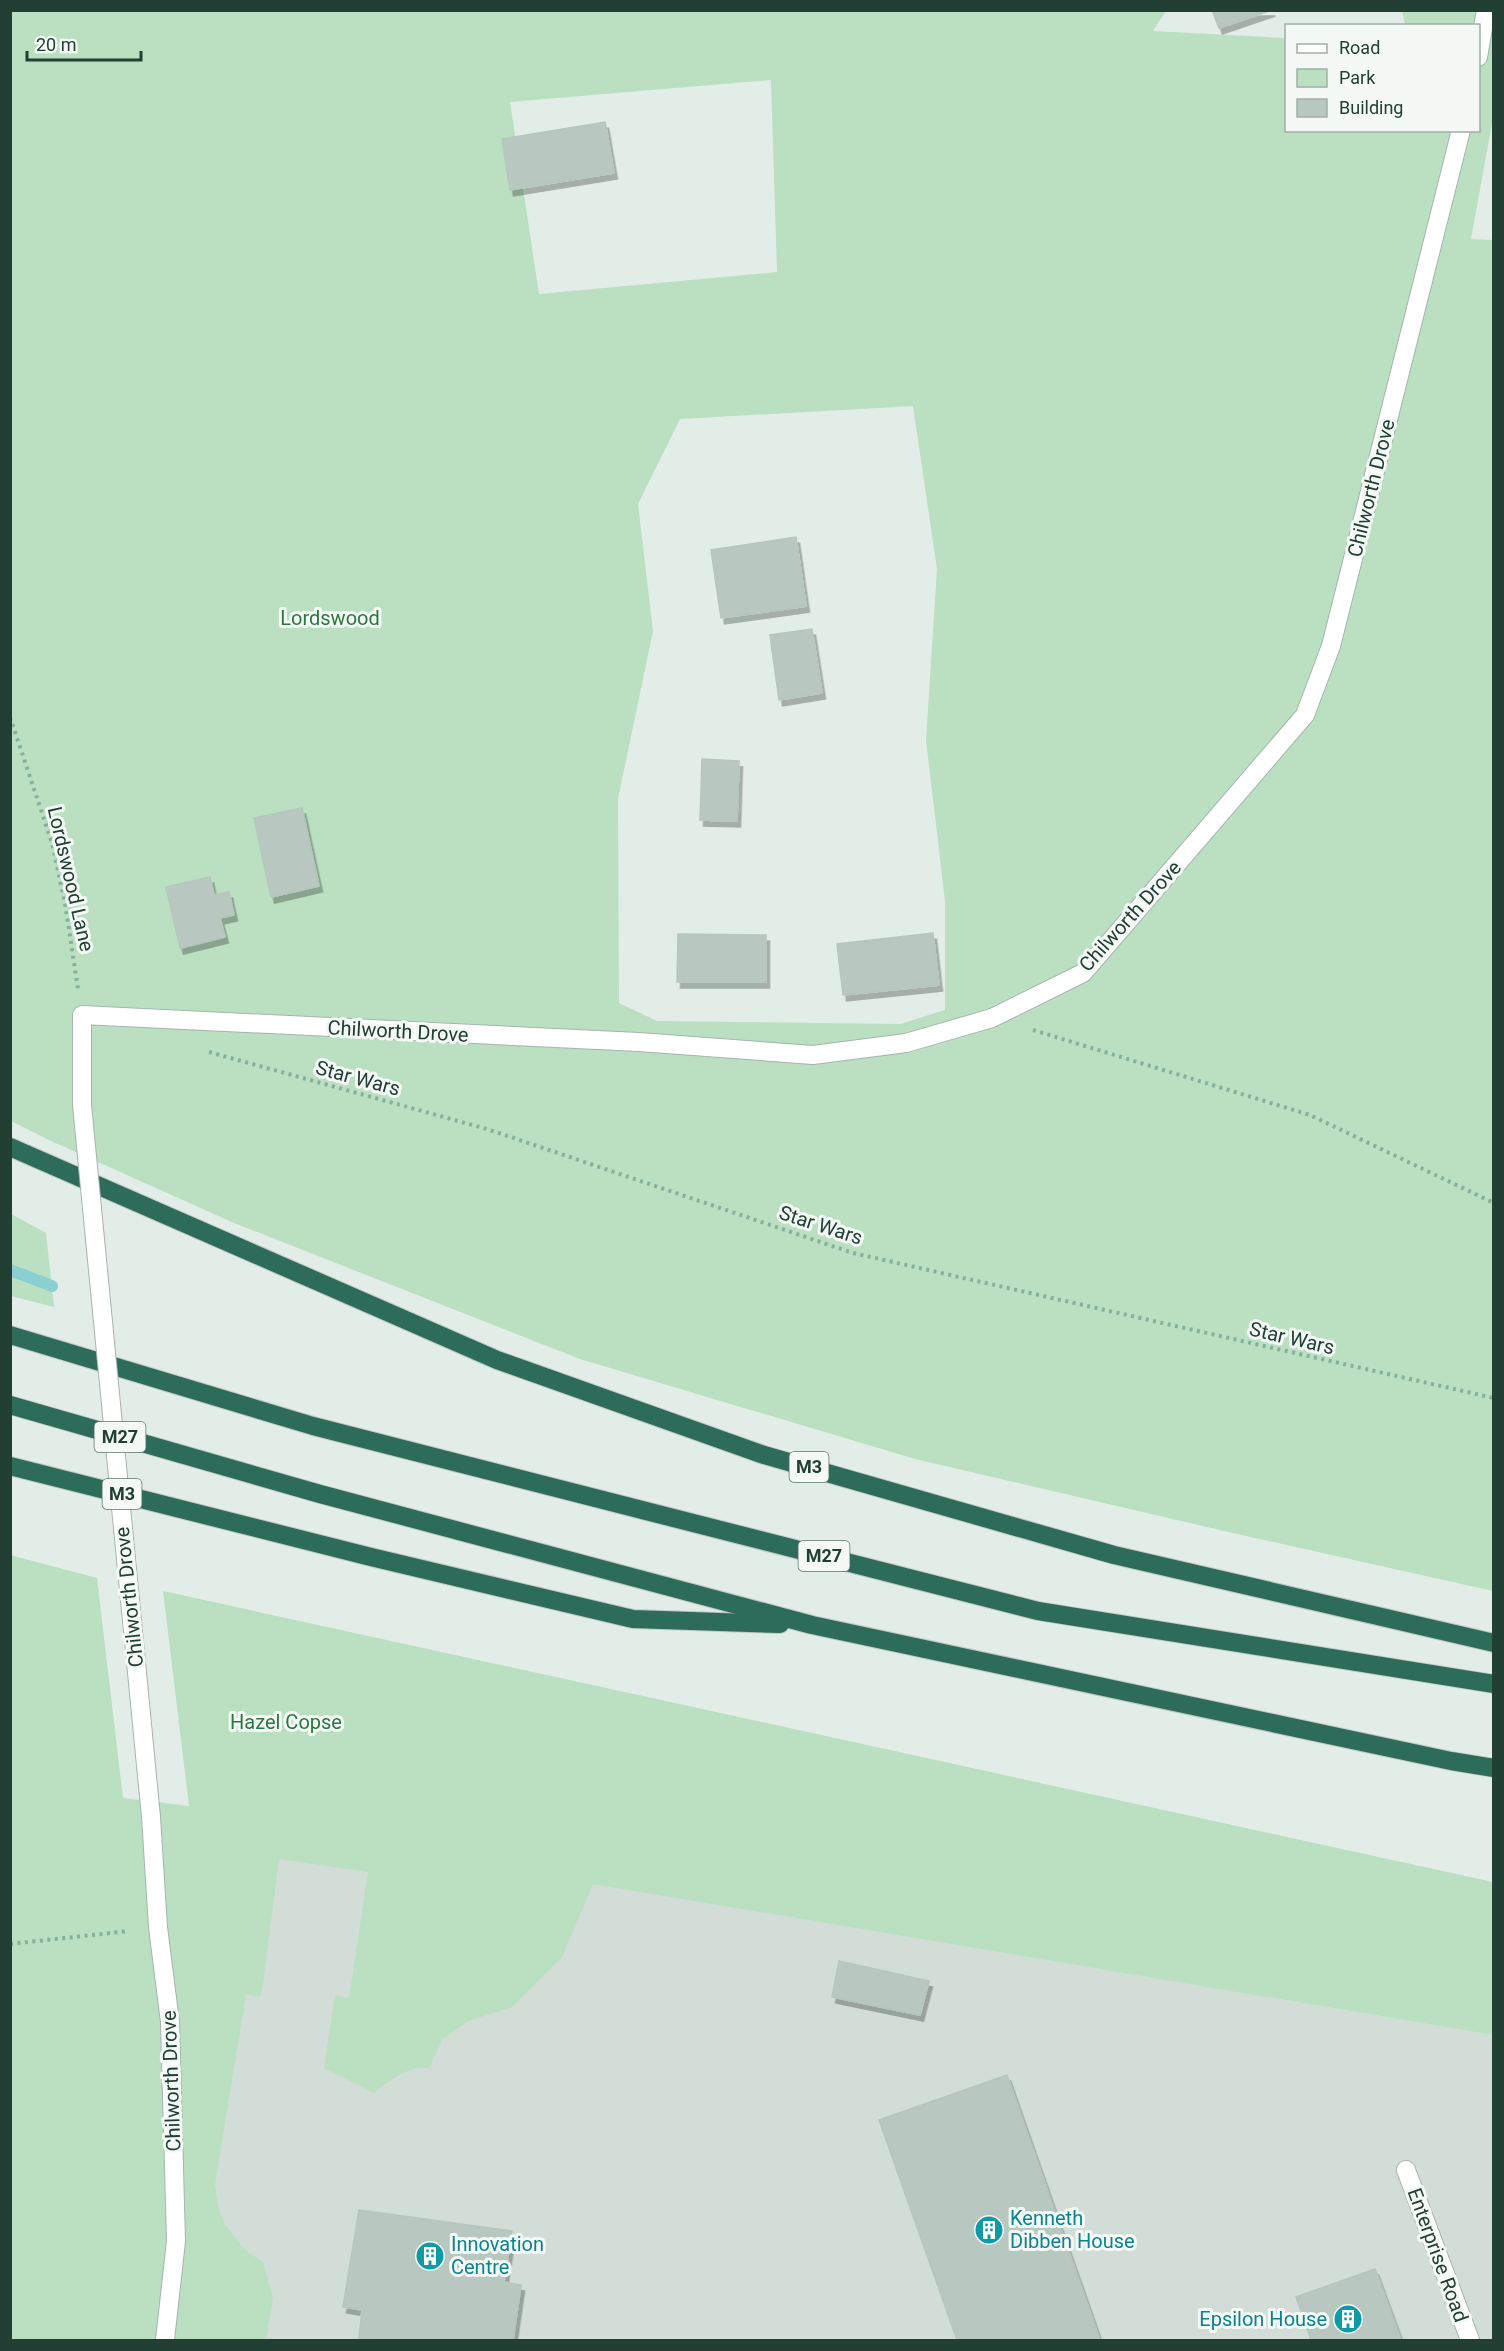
<svg xmlns="http://www.w3.org/2000/svg" width="1504" height="2351" viewBox="0 0 1504 2351" font-family="Roboto,sans-serif">
<style>
.built{fill:#d1ddd6}
.green{fill:#bbdfc1;fill-rule:evenodd}
.lines{fill:none;stroke-linecap:round;stroke-linejoin:round}
.stream{stroke:#8ad0d3;stroke-width:12}
.building{fill:#b8c8c0;stroke:#b5c7bd;stroke-width:1.5;filter:url(#shadow)}
.street-casing{stroke:#a5b5ae;stroke-width:20}
.highway-casing{stroke:#c1c9c6;stroke-width:20}
.path{stroke:#83b19d;stroke-width:4;stroke-dasharray:3 4.5;stroke-linecap:butt}
.street{stroke:#fff;stroke-width:18}
.highway{stroke:#2d6c58;stroke-width:18}
.street-bridge-casing{stroke:#a5b5ae;stroke-width:20;stroke-linecap:butt}
.street-bridge{stroke:#fff;stroke-width:18}
.labels{text-anchor:middle;stroke-width:6;stroke-linejoin:round;paint-order:stroke}
.shield{fill:#f4f9f6;stroke:#61776e;stroke-width:1.5}
.shield-label{font-size:18px;font-weight:bold;fill:#223f34}
.street-label{font-size:20px;fill:#223f34;stroke:#f4f9f6}
.park-label{font-size:20px;fill:#2b7740;stroke:#f4f9f6}
.culture-label{font-size:20px;fill:#0d838f;stroke:#f4f9f6;text-anchor:start}
</style>
<defs>
<filter id="shadow"><feDropShadow dx="3.5" dy="6" stdDeviation="0" flood-color="#0004"/></filter>
</defs>
<rect width="100%" height="100%" fill="#e3ede7"/>
<polygon class="built" points="123,1798 388,1849 1493,2035 1493,2340 90,2340"/>
<g class="green">
<path d="M10,11H1166L1153,31L1286,38V130H1478V26L1397,25L1405,24L1402,11H1493V118L1471,239L1494,240L1493,1591L1237,1534L915,1459L580,1359L234,1223L51,1141L11,1121ZM771,80L777,272L539,294L510,102ZM913,406L937,569L926,740L945,901V1010L900,1024L657,1021L619,1003L618,799L653,631L638,504L680,419Z"/>
<polygon points="11,1214 46,1233 54,1307 11,1296"/>
<path d="M10,1555L97,1578L123,1798L189,1806L163,1591L1493,1882V2035L593,1884L562,1957L512,2007L468,2021L442,2040L429,2068C407,2066 390,2080 374,2093L324,2068L335,1995L349,1998L368,1872L279,1859L263,1984L260,1997L246,1994L215,2185L219,2209L225,2225L246,2251L263,2262L273,2298L266,2340H11Z"/>
</g>
<g class="lines">
<polyline class="stream" points="10,1270 52,1286"/>
</g>
<g class="building">
<polygon points="1212,10 1272,10 1219,28"/>
<polygon points="605,122 614,173 510,190 502,139"/>
<polygon points="796,537 806,606 721,618 711,550"/>
<polygon points="812,629 822,693 779,700 770,635"/>
<polygon points="702,759 739,761 737,821 700,820"/>
<polygon points="302,808 319,886 271,897 254,818"/>
<polygon points="210,877 214,895 229,892 234,915 220,918 225,937 180,948 166,887"/>
<polygon points="933,933 939,985 843,995 837,944"/>
<polygon points="678,934 766,935 766,982 677,982"/>
<polygon points="839,1961 929,1981 920,2015 832,1997"/>
<polygon points="1007,2075 1100,2340 957,2340 879,2120"/>
<polygon points="359,2210 512,2231 504,2282 521,2285 513,2340 382,2340 359,2338 362,2310 343,2307"/>
<polygon points="1375,2269 1401,2340 1311,2340 1296,2297"/>
</g>
<g class="lines">
<g class="street-casing">
<g id="street">
<polyline points="1478,57 1486,10"/>
<polyline points="82,1105 82,1015 639,1042 813,1055 906,1043 992,1018 1083,973 1305,715 1331,646 1461,130"/>
<polyline points="151,1817 158,1927 170,2022 176,2241 165,2340"/>
<polyline points="1406,2170 1470,2340"/>
</g>
</g>
<g class="highway-casing">
<g id="highway">
<polyline points="10,1147 497,1360 764,1455 1114,1555 1494,1643"/>
<polyline points="10,1335 313,1426 1038,1611 1494,1684"/>
<polyline points="10,1405 320,1494 812,1625 1451,1761 1494,1768"/>
<polyline points="10,1466 371,1557 633,1619 780,1624"/>
</g>
</g>
<g class="path">
<polyline points="10,717 52,843 65,903 78,989"/>
<polyline points="1033,1030 1310,1115 1494,1203"/>
<polyline points="209,1052 487,1129 853,1253 1494,1398"/>
<polyline points="10,1944 129,1931"/>
</g>
<use href="#street" class="street"/>
<use href="#highway" class="highway"/>
<g class="street-bridge-casing">
<polyline id="street-bridge" points="82,1105 151,1817"/>
</g>
<use href="#street-bridge" class="street-bridge"/>
</g>
<defs>
<g id="building-disc" transform="scale(1.5)"><circle r="9.5" fill="#0f9aa8" stroke="#f4f9f6"/><path d="M-4-6H4V6H1V3H-1V6H-4ZM-2.5-4.3h1.7v1.8h-1.7ZM.8-4.3h1.7v1.8H.8ZM-2.5-1h1.7V.8h-1.7ZM.8-1h1.7V.8H.8Z" fill="#fff"/></g>
</defs>
<g fill-rule="evenodd">
<use href="#building-disc" x="989" y="2230"/>
<use href="#building-disc" x="430" y="2256"/>
<use href="#building-disc" x="1348" y="2319"/>
</g>
<g class="labels">
<g class="shield">
<rect x="94.5" y="1422" width="51" height="30" rx="4.5"/>
<rect x="789.5" y="1452" width="39" height="30" rx="4.5"/>
<rect x="102.5" y="1479" width="39" height="30" rx="4.5"/>
<rect x="798.5" y="1541" width="51" height="30" rx="4.5"/>
</g>
<g class="shield-label">
<text x="120" y="1443">M27</text>
<text x="809" y="1473">M3</text>
<text x="122" y="1500">M3</text>
<text x="824" y="1562">M27</text>
</g>
<g class="street-label">
<text transform="translate(1371 488) rotate(-76)" y="7">Chilworth Drove</text>
<text transform="translate(71 879) rotate(77)" y="7">Lordswood Lane</text>
<text transform="translate(1130 916) rotate(-48)" y="7">Chilworth Drove</text>
<text transform="translate(398 1031) rotate(3)" y="7">Chilworth Drove</text>
<text transform="translate(358 1078) rotate(15)" y="7">Star Wars</text>
<text transform="translate(821 1225) rotate(18)" y="7">Star Wars</text>
<text transform="translate(1292 1338) rotate(13)" y="7">Star Wars</text>
<text transform="translate(129 1597) rotate(-96)" y="7">Chilworth Drove</text>
<text transform="translate(171 2081) rotate(-92)" y="7">Chilworth Drove</text>
<text transform="translate(1438 2255) rotate(70)" y="7">Enterprise Road</text>
</g>
<g class="park-label">
<text x="330" y="625">Lordswood</text>
<text x="286" y="1729">Hazel Copse</text>
</g>
<g class="culture-label">
<text x="1010" y="2225">Kenneth<tspan x="1010" dy="23">Dibben House</tspan></text>
<text x="451" y="2251">Innovation<tspan x="451" dy="23">Centre</tspan></text>
<text x="1327" y="2326" text-anchor="end">Epsilon House</text>
</g>
</g>
<rect width="1504" height="2351" fill="none" stroke="#223f34" stroke-width="24"/>
<rect x="1285" y="24" width="195" height="108" fill="#f4f9f6" stroke="#a0afa8" stroke-width="1.5"/>
<rect x="1297" y="44" width="30" height="9" fill="#ffffff" stroke="#a0afa8" stroke-width="1.5"/>
<text x="1339" y="54" font-size="18" fill="#223f34">Road</text>
<rect x="1297" y="69" width="30" height="18" fill="#bbdfc1" stroke="#a0afa8" stroke-width="1.5"/>
<text x="1339" y="84" font-size="18" fill="#223f34">Park</text>
<rect x="1297" y="99" width="30" height="18" fill="#b8c8c0" stroke="#a0afa8" stroke-width="1.5"/>
<text x="1339" y="114" font-size="18" fill="#223f34">Building</text>
<path d="M27 51v9h114v-9" fill="none" stroke="#223f34" stroke-width="3"/>
<text x="36" y="51" font-size="18" fill="#223f34" stroke="#f4f9f6" stroke-width="4.5" paint-order="stroke">20 m</text>
</svg>
